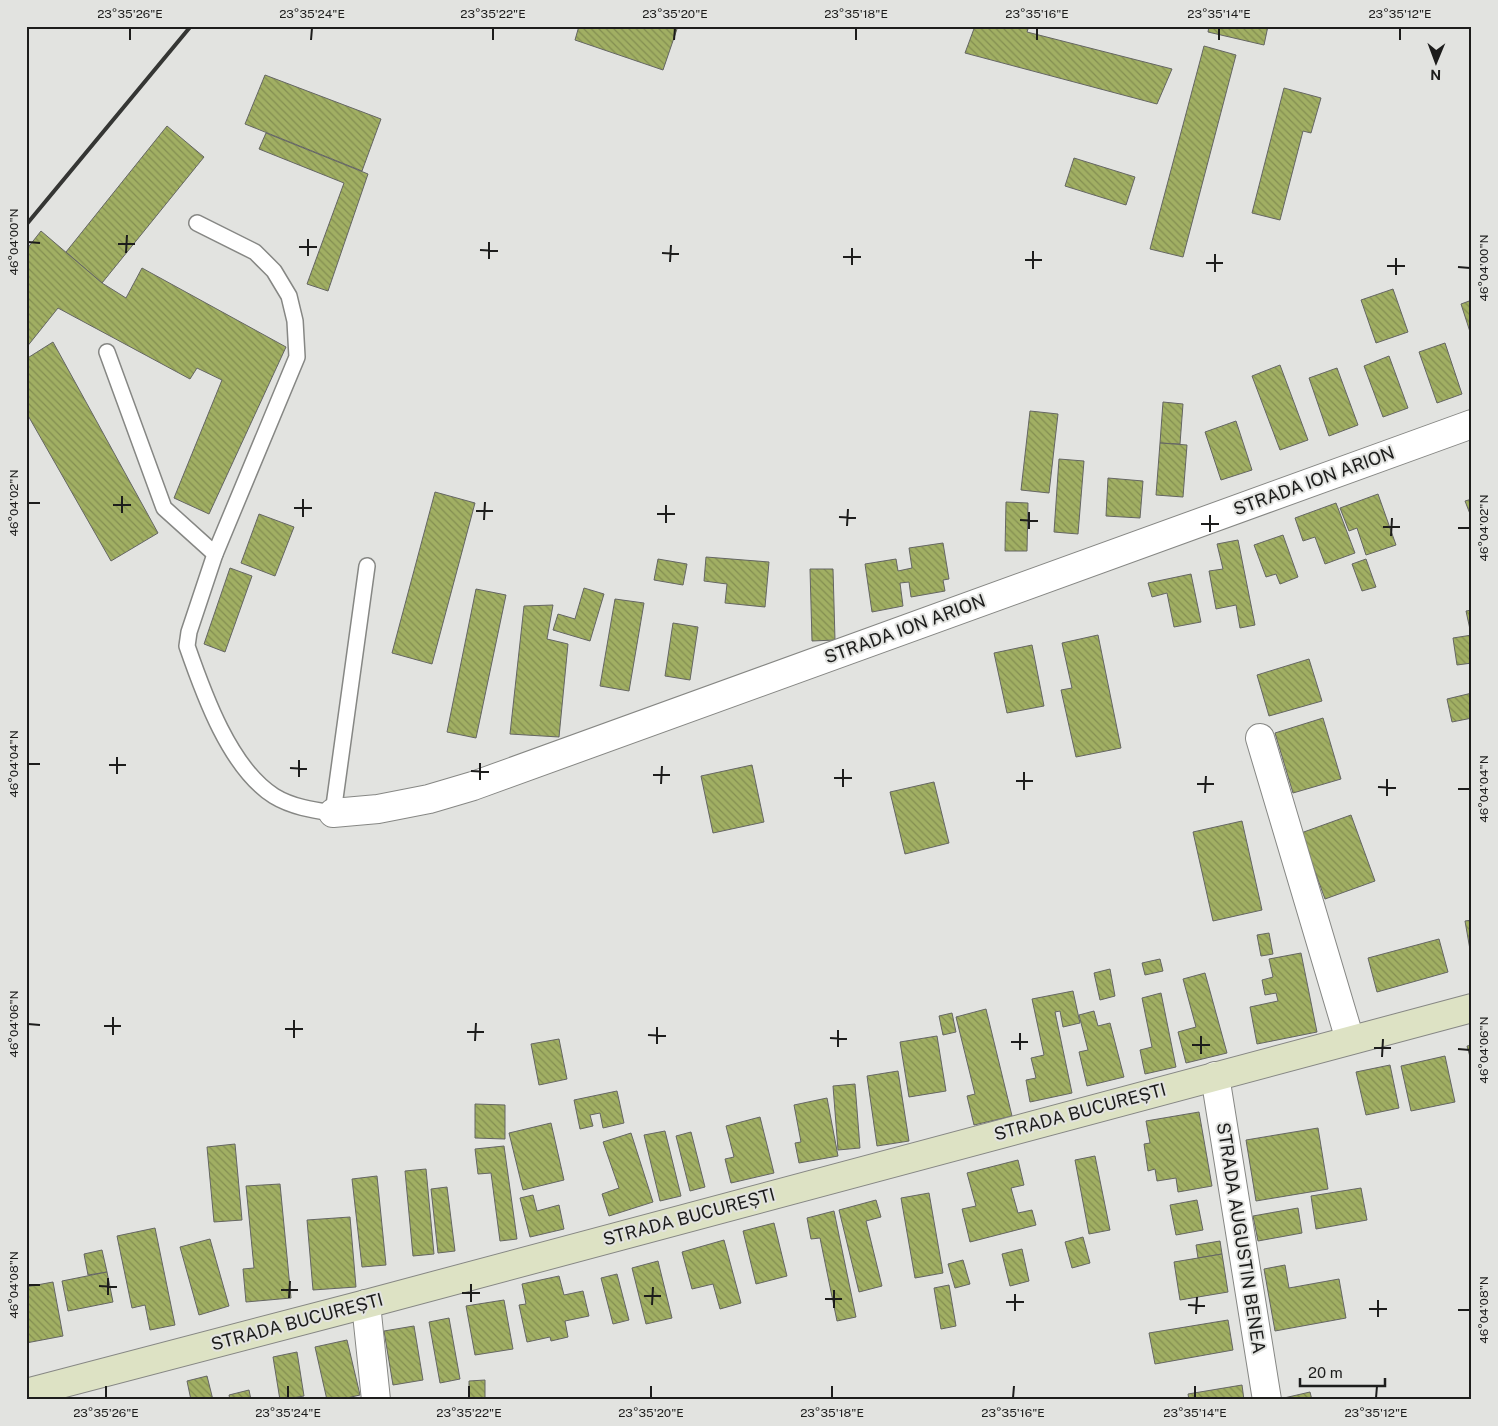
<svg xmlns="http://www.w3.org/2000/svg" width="1498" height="1426" viewBox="0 0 1498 1426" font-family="'Public Sans',sans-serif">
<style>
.building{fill:url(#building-back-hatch);stroke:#656663}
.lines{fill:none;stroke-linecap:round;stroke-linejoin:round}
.service-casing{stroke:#868784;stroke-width:18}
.minor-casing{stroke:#868784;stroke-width:30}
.secondary-casing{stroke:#868784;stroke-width:30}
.service{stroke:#fff;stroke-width:15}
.minor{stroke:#fff;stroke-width:28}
.secondary{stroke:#dde2c4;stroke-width:28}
.rail{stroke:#353634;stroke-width:4}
.ticks{fill:none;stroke:#1d1d1c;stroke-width:2}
.labels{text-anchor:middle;stroke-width:4;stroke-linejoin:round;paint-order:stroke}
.street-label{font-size:18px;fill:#1d1d1c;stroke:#e2e3e0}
.neatline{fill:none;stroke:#1d1d1c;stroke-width:2}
.ticks-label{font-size:12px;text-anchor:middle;fill:#1d1d1c}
</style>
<defs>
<pattern id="building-back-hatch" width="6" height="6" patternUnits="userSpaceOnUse" patternTransform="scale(1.25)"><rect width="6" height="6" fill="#a1af63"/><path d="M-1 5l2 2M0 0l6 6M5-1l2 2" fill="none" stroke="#838e51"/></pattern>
</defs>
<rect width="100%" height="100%" fill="#e2e3e0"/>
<g class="building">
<polygon points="579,26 678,26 663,70 575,40"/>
<polygon points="975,26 1029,26 1027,32 1172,69 1157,104 965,53"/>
<polygon points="1209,26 1268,26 1264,45 1208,32"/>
<polygon points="1204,46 1236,55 1183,257 1150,249"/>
<polygon points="265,75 381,119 362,171 245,124"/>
<polygon points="1284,88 1321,98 1311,133 1303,131 1280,220 1252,213"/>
<polygon points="167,126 204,157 102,283 66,252"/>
<polygon points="266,133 368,174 328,291 307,284 344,183 259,149"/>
<polygon points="1074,158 1135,177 1126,205 1065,186"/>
<polygon points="41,231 102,283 126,298 142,268 286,347 209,514 174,498 222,380 197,368 190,379 58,308 26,348 26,250"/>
<polygon points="1393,289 1408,332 1376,343 1361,300"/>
<polygon points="1472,300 1472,338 1461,304"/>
<polygon points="53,342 158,533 111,561 26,412 26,359"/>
<polygon points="1445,343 1462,394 1437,403 1419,352"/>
<polygon points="1389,356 1408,408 1383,417 1364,366"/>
<polygon points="1280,365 1308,440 1280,450 1252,376"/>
<polygon points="1337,368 1358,425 1329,436 1309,378"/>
<polygon points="1163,402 1183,404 1180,444 1160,443"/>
<polygon points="1030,411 1058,414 1049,493 1021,490"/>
<polygon points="1236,421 1252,470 1221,480 1205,432"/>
<polygon points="1160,443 1187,445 1183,497 1156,495"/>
<polygon points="1059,459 1084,461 1078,534 1054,532"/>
<polygon points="1108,478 1143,481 1140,518 1106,516"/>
<polygon points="435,492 475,503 432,664 392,653"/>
<polygon points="1378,494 1396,545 1366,555 1357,528 1349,531 1340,508"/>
<polygon points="1472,499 1472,519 1465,501"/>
<polygon points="1006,502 1028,503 1027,551 1005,551"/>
<polygon points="1336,503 1355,553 1325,564 1315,537 1303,541 1295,518"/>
<polygon points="259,514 294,527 275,576 241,563"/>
<polygon points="1283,535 1298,577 1280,584 1276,574 1266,577 1254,545"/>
<polygon points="1238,540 1255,625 1240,628 1236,605 1216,609 1209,571 1223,569 1217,544"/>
<polygon points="943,543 949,579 943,580 945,591 911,597 909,582 900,583 903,606 872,612 865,564 896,559 898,571 912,568 909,548"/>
<polygon points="706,557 769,562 765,607 725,603 727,584 704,581"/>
<polygon points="658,559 687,564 683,585 654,580"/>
<polygon points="1366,559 1376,587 1362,591 1352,564"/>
<polygon points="230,568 252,576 225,652 204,644"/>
<polygon points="810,569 833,569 835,640 812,641"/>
<polygon points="1191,574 1201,622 1174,627 1167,593 1152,597 1148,583"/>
<polygon points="584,588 604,594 590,641 553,630 558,614 575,619"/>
<polygon points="476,589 506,595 476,738 447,732"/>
<polygon points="615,599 644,603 629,691 600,686"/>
<polygon points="553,605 547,639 568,644 559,737 510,734 524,606"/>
<polygon points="1472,610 1472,633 1471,634 1466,611"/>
<polygon points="673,623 698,627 690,680 665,676"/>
<polygon points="1098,635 1121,748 1076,757 1061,690 1072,688 1062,643"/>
<polygon points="1472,635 1472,663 1457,665 1453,638"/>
<polygon points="1032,645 1044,706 1007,713 994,653"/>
<polygon points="1309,659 1322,701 1269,716 1257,675"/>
<polygon points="1472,693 1472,718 1452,722 1447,699"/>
<polygon points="1323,718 1341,779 1293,793 1275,733"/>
<polygon points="752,765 764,822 713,833 701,776"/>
<polygon points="934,782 949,843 905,854 890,792"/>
<polygon points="1351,815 1375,881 1325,899 1301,833"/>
<polygon points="1242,821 1262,910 1213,921 1193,832"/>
<polygon points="1472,920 1472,961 1465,921"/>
<polygon points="1269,933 1273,954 1261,956 1257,935"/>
<polygon points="1439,939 1448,972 1377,992 1368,958"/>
<polygon points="1301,953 1317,1032 1257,1044 1250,1007 1278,1001 1276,993 1265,995 1262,980 1273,977 1269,959"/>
<polygon points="1160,959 1163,971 1145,975 1142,963"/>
<polygon points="1110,969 1115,996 1100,1000 1094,973"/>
<polygon points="1205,973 1227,1053 1186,1063 1178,1032 1196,1027 1183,979"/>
<polygon points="1073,991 1080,1023 1063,1027 1060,1011 1055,1012 1072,1093 1030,1102 1026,1080 1036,1078 1031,1058 1044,1055 1032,999"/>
<polygon points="1161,993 1176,1067 1145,1074 1140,1050 1152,1047 1142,998"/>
<polygon points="986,1009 1012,1116 974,1125 967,1096 975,1094 956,1017"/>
<polygon points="1094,1011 1098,1026 1110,1023 1124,1077 1087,1086 1079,1052 1088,1050 1079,1015"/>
<polygon points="952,1013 956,1032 943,1035 939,1016"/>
<polygon points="937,1036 946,1091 909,1097 900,1042"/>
<polygon points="559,1039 567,1079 539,1085 531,1044"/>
<polygon points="1472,1045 1472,1064 1467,1046"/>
<polygon points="1445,1056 1455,1102 1411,1111 1401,1066"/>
<polygon points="1390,1065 1399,1108 1366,1115 1356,1072"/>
<polygon points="898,1071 909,1141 877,1146 867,1076"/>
<polygon points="855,1084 860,1148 838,1150 833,1086"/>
<polygon points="617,1091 624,1123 603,1128 600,1113 590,1115 593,1126 580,1129 574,1100"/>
<polygon points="827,1098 838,1156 799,1163 795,1143 801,1142 794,1105"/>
<polygon points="475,1104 505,1105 505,1139 475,1138"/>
<polygon points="1199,1112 1212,1186 1178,1192 1176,1178 1157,1181 1155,1169 1148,1171 1144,1144 1150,1143 1146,1121"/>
<polygon points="760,1117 774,1173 731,1183 725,1159 734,1157 726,1126"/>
<polygon points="551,1123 564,1180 523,1190 509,1133"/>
<polygon points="1318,1128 1328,1189 1256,1201 1246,1140"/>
<polygon points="665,1131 681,1196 660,1201 644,1135"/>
<polygon points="691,1132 705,1187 690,1191 676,1136"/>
<polygon points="631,1133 653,1202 609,1216 602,1194 619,1188 603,1142"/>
<polygon points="235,1144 242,1220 214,1222 207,1147"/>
<polygon points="504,1146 517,1239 500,1241 491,1173 478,1174 475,1149"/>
<polygon points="1095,1156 1110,1230 1089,1234 1075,1160"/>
<polygon points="1018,1160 1024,1185 1011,1188 1018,1213 1032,1210 1036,1225 970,1242 962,1209 976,1206 967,1173"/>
<polygon points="426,1169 434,1254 413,1256 405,1171"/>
<polygon points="377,1176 386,1265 362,1267 352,1179"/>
<polygon points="280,1184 291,1298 246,1302 243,1269 254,1268 246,1186"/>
<polygon points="447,1187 455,1251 438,1253 431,1189"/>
<polygon points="1361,1188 1367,1220 1316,1229 1311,1196"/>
<polygon points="929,1193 943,1273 915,1278 901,1198"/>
<polygon points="533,1195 537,1211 559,1205 564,1229 530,1237 520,1198"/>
<polygon points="876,1200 881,1217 866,1221 882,1286 859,1292 839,1210"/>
<polygon points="1197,1200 1203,1230 1176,1235 1170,1205"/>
<polygon points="1298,1208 1302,1233 1258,1241 1253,1216"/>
<polygon points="834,1211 856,1317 837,1321 820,1238 811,1239 807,1218"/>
<polygon points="350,1217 356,1287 313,1290 307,1220"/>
<polygon points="774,1223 787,1276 756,1284 743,1231"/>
<polygon points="155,1228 175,1325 150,1330 145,1305 132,1308 117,1236"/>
<polygon points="1083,1237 1090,1263 1072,1268 1065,1242"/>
<polygon points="210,1239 229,1306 199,1315 180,1247"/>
<polygon points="724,1240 741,1303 720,1309 713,1284 692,1289 682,1252"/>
<polygon points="1220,1241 1222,1254 1198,1258 1196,1245"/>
<polygon points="1022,1249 1029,1281 1010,1286 1002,1254"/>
<polygon points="102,1250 107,1272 88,1275 84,1254"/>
<polygon points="1222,1254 1228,1292 1180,1300 1174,1262"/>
<polygon points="963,1260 970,1284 955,1288 948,1264"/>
<polygon points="658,1261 672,1318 646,1324 632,1268"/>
<polygon points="1285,1265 1289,1288 1339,1279 1346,1318 1275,1331 1264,1269"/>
<polygon points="107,1272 113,1302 68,1311 62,1281"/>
<polygon points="617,1274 629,1320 613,1324 601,1278"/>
<polygon points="559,1276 564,1295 583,1291 589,1316 565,1321 568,1337 551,1341 550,1337 527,1342 519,1305 526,1304 522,1284"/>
<polygon points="53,1282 63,1336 26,1343 26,1287"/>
<polygon points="949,1285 956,1326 941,1329 934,1288"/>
<polygon points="504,1300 513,1349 475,1355 466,1306"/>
<polygon points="449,1318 460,1379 440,1383 429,1322"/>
<polygon points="1228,1320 1233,1350 1155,1364 1149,1333"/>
<polygon points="414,1326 423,1380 393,1385 384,1331"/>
<polygon points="347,1340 360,1395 338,1400 327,1400 315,1347"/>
<polygon points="297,1352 304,1396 280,1400 273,1357"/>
<polygon points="207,1376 213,1400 191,1400 187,1381"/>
<polygon points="485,1380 485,1400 469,1400 469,1381"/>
<polygon points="1242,1385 1244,1400 1189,1400 1188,1394"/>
<polygon points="249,1390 251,1400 230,1400 229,1395"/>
<polygon points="1310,1392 1312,1400 1285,1400 1284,1398"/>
</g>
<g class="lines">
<g class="service-casing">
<g id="service">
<path d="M197,223L255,252L274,271L289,296L295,321L297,357L215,554L189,632L187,646C204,695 230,768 274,796C292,807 313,810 333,813L367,566"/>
<polyline points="107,352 164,508 215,554"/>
</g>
</g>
<g class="minor-casing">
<g id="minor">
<polyline points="1260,738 1350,1040"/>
<polyline points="333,813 378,809 429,799 473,786 1472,424"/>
<polyline points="1215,1076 1267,1400"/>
<polyline points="366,1304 376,1400"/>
</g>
</g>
<g class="secondary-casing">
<polyline id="secondary" points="26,1393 366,1304 1472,1008"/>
</g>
<use href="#service" class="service"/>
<use href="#minor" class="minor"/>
<use href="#secondary" class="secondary"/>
<polyline class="rail" points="26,225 191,26"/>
</g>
<path class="ticks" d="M130,40V28M311,40L312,28M493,40V28M674,40L675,28M856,40V28M1037,40V28M1219,40V28M1400,40V28M28,242L40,243M118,244H135M299,247H317M480,250L498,251M126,253L127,235M662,253L679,254M308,256V239M843,257H861M489,259V242M1025,260H1042M670,262L671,245M1206,263H1223M852,265V248M1387,266H1405M1458,267L1470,268M1033,269V251M1215,272V254M1396,275V258M28,503H40M113,505H131M294,508H312M476,511H493M122,513V496M657,514H675M303,517V499M839,517L856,518M484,520L485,502M1020,520L1038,521M666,523V505M1201,524H1219M847,526L848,509M1383,527H1400M1458,528H1470M1029,529V512M1210,532V515M1391,536L1392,518M28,764H40M109,765H126M290,768L307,769M471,771L489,772M117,774V757M653,775H670M299,777V760M834,778H852M480,780V763M1016,781H1033M661,784L662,766M1197,784H1214M843,787V769M1378,787L1396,788M1458,789H1470M1024,790V772M1205,793L1206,776M1387,796V779M28,1024L40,1025M104,1026H121M285,1029H303M467,1032H484M113,1035V1017M648,1035L666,1036M294,1038V1020M830,1038L847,1039M475,1041L476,1023M1011,1042H1028M657,1044V1027M1192,1045H1210M838,1047V1030M1374,1048H1391M1458,1049L1470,1050M1020,1050V1033M1201,1054V1036M1382,1057L1383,1039M28,1285H40M99,1286L117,1287M281,1290H298M462,1293H480M108,1295V1278M644,1296H661M289,1298L290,1281M825,1299H842M471,1302V1284M1006,1302H1024M652,1305L653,1287M1188,1305L1205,1306M834,1308V1290M1369,1309H1387M1458,1310H1470M1015,1311V1294M1196,1314L1197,1297M1378,1317V1300M106,1398V1386M288,1398V1386M469,1398V1386M651,1398V1386M832,1398V1386M1013,1398L1014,1386M1195,1398V1386M1376,1398L1377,1386"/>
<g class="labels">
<g class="street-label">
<text transform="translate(1314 481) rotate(-20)" y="6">STRADA ION ARION</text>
<text transform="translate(905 629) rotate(-20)" y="6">STRADA ION ARION</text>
<text transform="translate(1080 1112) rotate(-15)" y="6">STRADA BUCUREȘTI</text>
<text transform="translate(689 1217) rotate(-15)" y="6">STRADA BUCUREȘTI</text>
<text transform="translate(1241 1238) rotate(81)" y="6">STRADA AUGUSTIN BENEA</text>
<text transform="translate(297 1322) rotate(-15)" y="6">STRADA BUCUREȘTI</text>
</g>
</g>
<rect width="1498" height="1426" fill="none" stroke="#e2e3e0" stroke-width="55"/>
<g transform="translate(1436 62) rotate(181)" stroke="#e2e3e0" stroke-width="4" paint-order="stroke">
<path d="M0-4L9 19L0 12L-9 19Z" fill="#1d1d1c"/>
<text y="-8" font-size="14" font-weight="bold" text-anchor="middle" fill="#1d1d1c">N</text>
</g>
<path d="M1300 1378v8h85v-8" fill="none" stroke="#1d1d1c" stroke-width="2.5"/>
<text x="1308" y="1378" font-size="15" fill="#1d1d1c" stroke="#e2e3e0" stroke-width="4" paint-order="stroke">20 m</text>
<rect x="28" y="28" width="1442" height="1370" class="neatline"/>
<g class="ticks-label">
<text x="130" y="18">23°35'26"E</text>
<text x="312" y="18">23°35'24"E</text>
<text x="493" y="18">23°35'22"E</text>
<text x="675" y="18">23°35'20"E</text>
<text x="856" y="18">23°35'18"E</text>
<text x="1037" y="18">23°35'16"E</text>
<text x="1219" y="18">23°35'14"E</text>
<text x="1400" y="18">23°35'12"E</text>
<text transform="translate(14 242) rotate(-90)" y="4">46°04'00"N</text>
<text transform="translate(1484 268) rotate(-90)" y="4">46°04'00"N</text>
<text transform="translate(14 503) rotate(-90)" y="4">46°04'02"N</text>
<text transform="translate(1484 528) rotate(-90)" y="4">46°04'02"N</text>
<text transform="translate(14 764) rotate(-90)" y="4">46°04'04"N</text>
<text transform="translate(1484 789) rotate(-90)" y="4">46°04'04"N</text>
<text transform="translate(14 1024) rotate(-90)" y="4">46°04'06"N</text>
<text transform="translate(1484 1050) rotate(-90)" y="4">46°04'06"N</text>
<text transform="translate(14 1285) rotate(-90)" y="4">46°04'08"N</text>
<text transform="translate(1484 1310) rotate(-90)" y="4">46°04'08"N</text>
<text x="106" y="1417">23°35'26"E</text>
<text x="288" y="1417">23°35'24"E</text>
<text x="469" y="1417">23°35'22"E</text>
<text x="651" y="1417">23°35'20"E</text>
<text x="832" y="1417">23°35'18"E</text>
<text x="1013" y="1417">23°35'16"E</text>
<text x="1195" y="1417">23°35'14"E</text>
<text x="1376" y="1417">23°35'12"E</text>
</g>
</svg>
